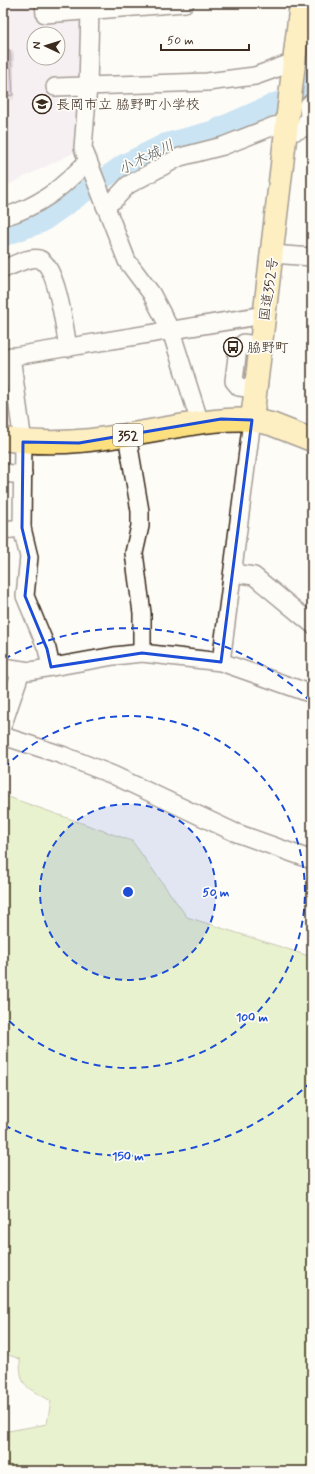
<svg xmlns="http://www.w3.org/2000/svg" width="315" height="1474" viewBox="0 0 315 1474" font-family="Mynerve,'Klee One',sans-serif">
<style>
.built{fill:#eee2eb;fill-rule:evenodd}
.green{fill:#d1e79c;stroke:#86885d}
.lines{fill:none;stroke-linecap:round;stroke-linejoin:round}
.river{stroke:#8ec8ed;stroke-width:21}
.building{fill:#cba7d0;stroke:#3b2a1e;filter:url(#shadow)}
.minor-casing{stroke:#3b2a1e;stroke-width:20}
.major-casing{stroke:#3b2a1e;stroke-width:25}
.highway-casing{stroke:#3b2a1e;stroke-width:25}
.minor{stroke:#fdfcf7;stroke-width:17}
.major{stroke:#fce080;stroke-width:22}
.highway{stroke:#fce080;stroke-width:22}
.marked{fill:none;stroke:#1d4ed8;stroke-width:3;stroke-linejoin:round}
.ring{fill:none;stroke:#1d4ed8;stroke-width:2;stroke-dasharray:7 5}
.labels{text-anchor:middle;stroke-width:3.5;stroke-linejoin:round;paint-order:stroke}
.shield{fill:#fdfcf7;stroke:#75695f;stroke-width:1}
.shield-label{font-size:13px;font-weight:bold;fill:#3b2a1e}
.poi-label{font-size:14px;fill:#3b2a1e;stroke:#fdfcf7;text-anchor:start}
.street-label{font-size:14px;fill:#3b2a1e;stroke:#fdfcf7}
.water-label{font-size:15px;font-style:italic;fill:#54595c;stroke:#fdfcf7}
.centre{fill:#1d4ed8;stroke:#fdfcf7;stroke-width:2}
.ring-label{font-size:12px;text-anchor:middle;font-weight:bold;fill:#1d4ed8;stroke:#fdfcf7;stroke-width:3.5;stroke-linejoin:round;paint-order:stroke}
</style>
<defs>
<filter id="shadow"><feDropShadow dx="4" dy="2" stdDeviation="2" flood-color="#0004"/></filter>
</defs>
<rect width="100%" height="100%" fill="#fdfcf7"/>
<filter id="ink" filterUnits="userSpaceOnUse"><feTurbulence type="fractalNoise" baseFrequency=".025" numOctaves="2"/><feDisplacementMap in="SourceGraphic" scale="8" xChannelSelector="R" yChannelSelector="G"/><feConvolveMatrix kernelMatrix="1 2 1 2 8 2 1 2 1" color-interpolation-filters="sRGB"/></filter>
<g filter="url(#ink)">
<path class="built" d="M3,3H37L38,20L84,18L79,150L6,186L10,209L3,211ZM34,34H58V58H34Z"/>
<path class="green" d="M3,795L132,841L187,917L312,957V1471H3V1432L47,1424L51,1401C28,1387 20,1390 20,1359L3,1353Z"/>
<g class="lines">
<polyline class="river" points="3,236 42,222 123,165 165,144 210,132 283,100 306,83 312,74"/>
</g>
<polygon class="building" points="3,50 10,50 13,95 3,96"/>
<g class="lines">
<g class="minor-casing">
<g id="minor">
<polyline points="44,3 45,14 185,3"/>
<polyline points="90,10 88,86 83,148 127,261 151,293 171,331 200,423"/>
<polyline points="55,87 207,82 255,76 294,62"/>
<polyline points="287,131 296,131 304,128 309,116 308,106 312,102"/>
<polyline points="105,206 115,199 128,185 180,157 223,146 274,126 287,124"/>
<path d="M3,217C41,206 60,189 88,161"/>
<polyline points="272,254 312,257"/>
<path d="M3,269C12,266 29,256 39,259C57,265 65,330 68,348"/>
<polyline points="3,358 264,315"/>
<polyline points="256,389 239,387 234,381 238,348 244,343 261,346"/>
<polyline points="127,435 140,511 140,526 134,553 142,613 142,653"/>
<polyline points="3,473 23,475"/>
<polyline points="22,528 29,557 25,596 47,649 51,667"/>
<polyline points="3,530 22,528 23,442 11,356"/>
<polyline points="233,573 254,576 312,624"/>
<polyline points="221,662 252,420"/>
<polyline points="3,667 30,671 114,656 142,653 221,662 312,694"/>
<polyline points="3,724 21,671"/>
<polyline points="3,736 62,755 113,775 234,832 312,860"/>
</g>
</g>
<g class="major-casing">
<polyline id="major" points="252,420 271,424 312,440"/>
</g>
<g class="highway-casing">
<path id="highway" d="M3,439C60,447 105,439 161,429C192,424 221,418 252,420L301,3"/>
</g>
<use href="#minor" class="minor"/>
<use href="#major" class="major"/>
<use href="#highway" class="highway"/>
</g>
</g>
<path d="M0 0H315V1474H0ZM221,419L252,420L221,662L142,653L51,667L47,649L25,596L29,557L22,528L23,442L79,443Z" fill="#fdfcf7" fill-opacity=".55" fill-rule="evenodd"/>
<path class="marked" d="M221,419L252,420L221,662L142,653L51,667L47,649L25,596L29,557L22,528L23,442L79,443Z"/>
<circle cx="128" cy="892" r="88" fill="#1d4ed8" fill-opacity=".12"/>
<g class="ring">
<circle cx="128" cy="892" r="88"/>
<path d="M4 768A176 176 0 1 1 4 1016"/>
<path d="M311 1082A264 264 0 0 1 4 1125M4 659A264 264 0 0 1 311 702"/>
</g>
<defs>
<g id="school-ring" transform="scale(1)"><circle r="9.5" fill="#fdfcf7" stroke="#3b2a1e" stroke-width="1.5"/><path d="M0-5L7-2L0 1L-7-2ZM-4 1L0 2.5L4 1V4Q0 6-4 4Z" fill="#3b2a1e"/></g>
<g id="bus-ring" transform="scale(1)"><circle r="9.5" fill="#fdfcf7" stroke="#3b2a1e" stroke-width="1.5"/><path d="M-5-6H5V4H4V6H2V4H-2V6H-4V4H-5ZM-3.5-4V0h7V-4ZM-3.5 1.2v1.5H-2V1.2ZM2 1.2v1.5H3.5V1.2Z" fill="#3b2a1e"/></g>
</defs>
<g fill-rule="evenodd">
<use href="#school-ring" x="42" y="104"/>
<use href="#bus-ring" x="233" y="347"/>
</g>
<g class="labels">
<rect class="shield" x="113" y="424" width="30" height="22" rx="3"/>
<g class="shield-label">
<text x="128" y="440">352</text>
</g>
<g class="poi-label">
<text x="56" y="109">長岡市立 脇野町小学校</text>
<text x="247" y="352">脇野町</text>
</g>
<g class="street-label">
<text transform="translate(268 289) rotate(-82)" y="5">国道352号</text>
</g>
<g class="water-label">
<text transform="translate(146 157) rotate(-26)" y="5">小木城川</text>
</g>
</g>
<circle cx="128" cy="892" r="6" class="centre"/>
<g class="ring-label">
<text x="216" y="896">50 m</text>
<text x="252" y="1021">100 m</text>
<text x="128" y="1160">150 m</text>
</g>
<rect width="315" height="1474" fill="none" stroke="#fdfcf7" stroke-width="16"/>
<rect x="8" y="8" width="299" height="1458" fill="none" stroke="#3b2a1e" stroke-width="1.5" filter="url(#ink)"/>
<g transform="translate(46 46) rotate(274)"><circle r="19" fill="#fdfcf7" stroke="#afa8a0"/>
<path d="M0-3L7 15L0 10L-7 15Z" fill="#3b2a1e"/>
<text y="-6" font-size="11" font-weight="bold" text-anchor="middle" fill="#3b2a1e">N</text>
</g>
<path d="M161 44v6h88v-6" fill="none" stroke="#3b2a1e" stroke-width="2"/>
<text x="167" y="44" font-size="12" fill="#3b2a1e" stroke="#fdfcf7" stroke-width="3" paint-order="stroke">50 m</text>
</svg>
